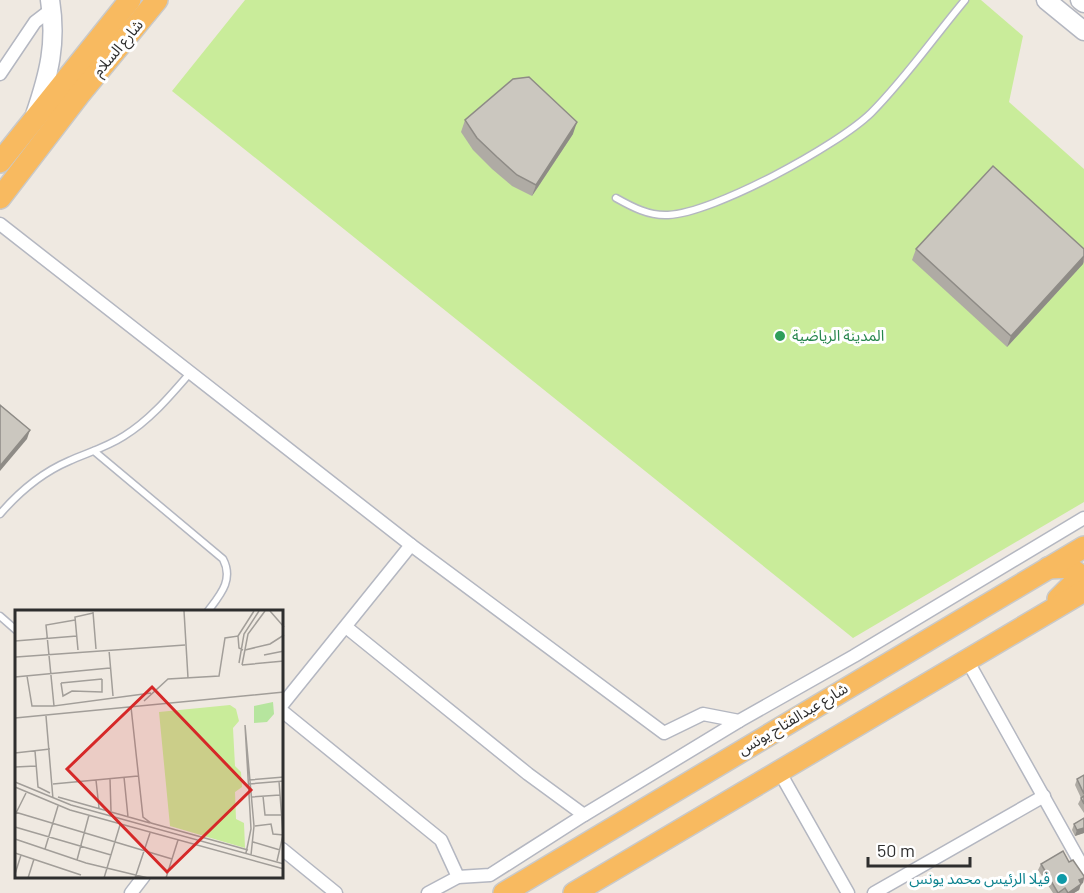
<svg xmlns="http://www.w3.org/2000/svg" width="1084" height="893" viewBox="0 0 1084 893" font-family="Barlow,'Noto Sans Arabic',sans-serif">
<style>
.pitch{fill:#c9ec9a}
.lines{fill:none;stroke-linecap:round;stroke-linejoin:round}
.service-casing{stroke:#b4b7c1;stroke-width:9}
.minor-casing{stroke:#b4b7c1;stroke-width:15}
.secondary-casing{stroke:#b4b7c1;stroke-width:21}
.trunk-casing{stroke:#c9c9c9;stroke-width:24}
.service{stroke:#fff;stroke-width:6}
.minor{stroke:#fff;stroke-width:12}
.secondary{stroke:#fff;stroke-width:18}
.trunk{stroke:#f8ba60;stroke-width:21}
.wall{fill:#afaba4}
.shaded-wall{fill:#8e8b86}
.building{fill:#cbc7bf;stroke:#8e8b86;stroke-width:1.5}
.leisure-dot{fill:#2e9e5b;stroke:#fff;stroke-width:2}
.culture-dot{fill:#0f9aa8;stroke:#fff;stroke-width:2}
.labels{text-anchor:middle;stroke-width:6;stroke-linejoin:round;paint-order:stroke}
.street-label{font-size:15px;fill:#2e2e2e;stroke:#fff}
.leisure-label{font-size:15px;fill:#27864d;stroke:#fff;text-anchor:start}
.culture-label{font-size:15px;fill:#0d838f;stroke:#fff;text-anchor:end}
.inset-road{fill:none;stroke:#a29e99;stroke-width:1.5}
.view{fill:#d62828;fill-opacity:0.15;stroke:#d62828;stroke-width:3}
.inset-edge{fill:none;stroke:#2e2e2e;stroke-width:3}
</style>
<rect width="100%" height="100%" fill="#efe9e1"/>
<polygon class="pitch" points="245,0 981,0 1023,36 1009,102 1084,169 1084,502 853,638 172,91"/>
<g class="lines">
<g class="service-casing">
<g id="service">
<path d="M616,198C632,207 649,216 668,215C714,213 837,146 871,113C905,79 934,37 965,0"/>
<path d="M94,451L223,559C234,580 220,595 208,611"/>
<path d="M0,514C19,492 41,473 69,461C87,453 107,447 124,436C150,420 170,396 190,373"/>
<polyline points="0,616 16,630"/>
</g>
</g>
<g class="minor-casing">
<g id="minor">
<polyline points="0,74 35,22 52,9"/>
<polyline points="0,224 411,545 664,733 703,714 739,721 854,656 1084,518"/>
<polyline points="346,627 528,774 584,815"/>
<polyline points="967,660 1084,869"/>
<polyline points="282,705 411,545"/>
<polyline points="282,711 441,840 458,877"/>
<polyline points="779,771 848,893"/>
<polyline points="282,849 336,893"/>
<polyline points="131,893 144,876"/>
<polyline points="428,893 458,877 490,875 584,815 739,721"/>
<polyline points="874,893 1044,796"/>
</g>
</g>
<g class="secondary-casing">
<g id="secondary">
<polyline points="1046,0 1084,31"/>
<polyline points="1080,0 1084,3"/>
<path d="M35,115C49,74 57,43 50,0"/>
</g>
</g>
<g class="trunk-casing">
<g id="trunk">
<polyline points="0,162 130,0"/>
<polyline points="0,198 79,95 157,0"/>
<polyline points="1048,568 1069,567 1077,573 1073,584 1058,599"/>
<polyline points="504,893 1084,547"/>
<polyline points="574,893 1084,591"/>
</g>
</g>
<use href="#service" class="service"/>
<use href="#minor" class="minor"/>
<use href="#secondary" class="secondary"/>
<use href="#trunk" class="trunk"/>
</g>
<g class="wall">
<polygon points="465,120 573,134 532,196 512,186 492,169 473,150 461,132"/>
<polygon points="916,249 1084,249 1084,262 1083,264 1007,347 912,260"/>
<polygon points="1084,775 1084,813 1078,804 1081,798 1075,785 1077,779"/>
<polygon points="1084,818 1084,833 1075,836 1072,830 1074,824"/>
<polygon points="1069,862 1084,876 1083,883 1081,884 1079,890 1074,893 1053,893 1038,870 1041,864"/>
</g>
<g class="shaded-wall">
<polygon points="577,122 573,134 532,196 536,185"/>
<polygon points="1084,256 1083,264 1007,347 1011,336"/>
<polygon points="30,430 27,439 0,471 0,466"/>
<polygon points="1084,828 1084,833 1075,836 1077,830"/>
<polygon points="1084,878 1083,883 1081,884 1079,890 1074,893 1068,893 1079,880"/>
</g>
<g class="building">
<polygon points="529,77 577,122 536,185 517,175 497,157 477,138 465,120 513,79"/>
<polygon points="993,166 1084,249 1084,256 1011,336 916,249"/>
<polygon points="0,405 30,430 0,466"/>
<polygon points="1084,775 1084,794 1077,779"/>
<polygon points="1084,796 1084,804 1081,798"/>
<polygon points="1084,818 1084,828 1077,830 1074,824"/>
<polygon points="1063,851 1069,862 1073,860 1084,876 1084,878 1079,880 1081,884 1068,893 1065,888 1058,893 1041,864"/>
</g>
<circle class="leisure-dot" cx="780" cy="336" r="6"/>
<circle class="culture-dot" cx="1062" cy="879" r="6"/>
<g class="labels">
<g class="street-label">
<text transform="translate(118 48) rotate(-50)" y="5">شارع السلام</text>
<text transform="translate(793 719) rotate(-31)" y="5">شارع عبدالفتاح يونس</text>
</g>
<g class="leisure-label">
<text x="792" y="341">المدينة الرياضية</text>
</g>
<g class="culture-label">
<text x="1050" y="884">فيلا الرئيس محمد يونس</text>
</g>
</g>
<g transform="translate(15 610)">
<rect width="268" height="268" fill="#efe9e1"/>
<path d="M258,92L259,104L252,112L239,113V96Z" fill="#b6e59e"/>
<path d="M215,95L221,99L224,111L218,118L220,156L226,162L227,177L220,182L221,209L229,213L230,238L155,216L144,102Z" fill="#c9ec9a"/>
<path class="inset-road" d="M169,1L173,68M255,1L269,17M78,2L81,39M60,10L31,15L39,96L136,83M223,26L239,1M0,31L62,26M0,33V64M63,40L60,7L78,3M94,40L98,86M230,40L255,34L269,25M249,45L269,41M1,47L170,35M224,53L229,24L244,1M227,55L269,51M227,55L233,24L250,1M12,66L17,96H40M0,67L95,58M46,73L48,86L57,81L87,82V69M46,73L87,69M129,91L153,69L204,66L210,28L223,26L224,38L228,40M116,97L128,207L136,213L233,240M31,106L38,189M0,108L269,82M20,141L23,177L35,183M0,143L35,139M0,157L21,156M109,167L113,207M95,169L96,201M81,170L84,198M234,170L269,167M0,172L56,195L269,254M38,174L123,166M234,174L269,171M0,177L55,200L269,259M248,186L250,205H267M43,187L135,213M237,187L265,185M0,202L157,249M0,205L11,183M240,216L256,214L258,224L269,225M0,217L96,245M0,229L71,253L133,268M238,232L265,240M30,239L43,196M0,243L66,265M231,243L236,219L230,115L239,216L236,245M62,250L74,205M262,251L268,225L264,171M0,264L6,245M13,268L19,249M89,268L105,215M120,268L135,223M151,268L163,230"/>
<path class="view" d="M137,77L236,180L152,262L52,159Z"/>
<rect width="268" height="268" class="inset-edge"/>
</g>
<path d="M868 857v9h102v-9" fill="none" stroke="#2e2e2e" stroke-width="3"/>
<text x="877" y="857" font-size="18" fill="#2e2e2e" stroke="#ffffff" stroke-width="4.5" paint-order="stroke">50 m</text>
</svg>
